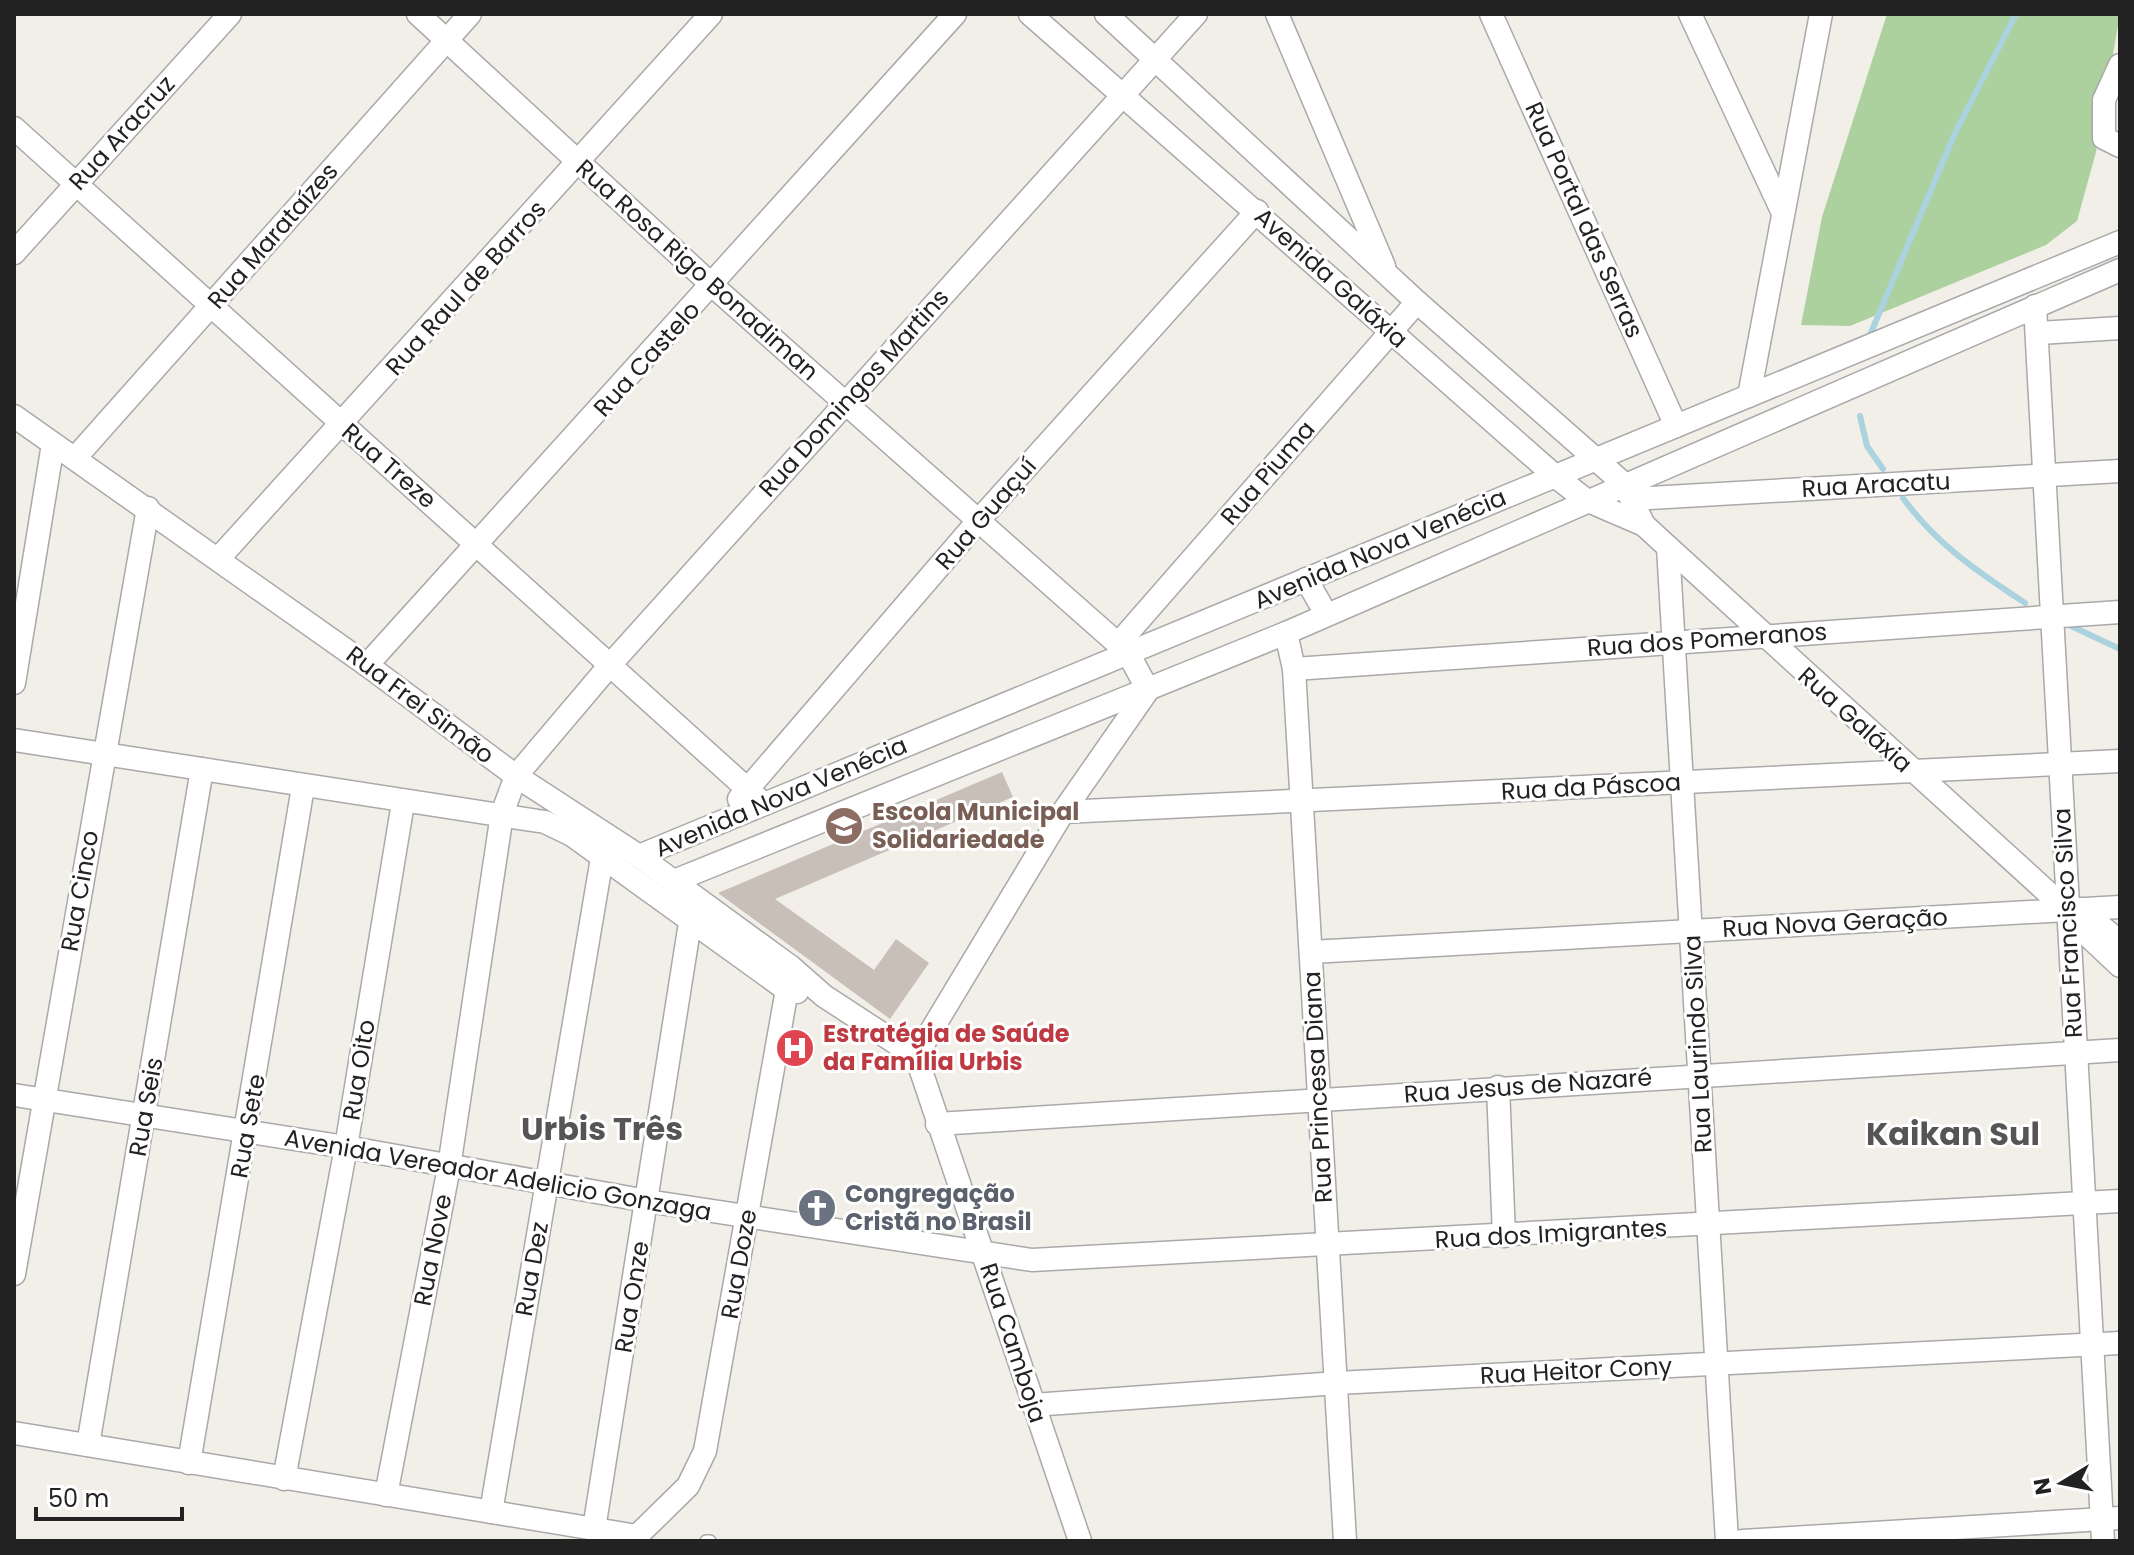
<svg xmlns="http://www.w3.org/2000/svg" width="2134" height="1555" viewBox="0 0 2134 1555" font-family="Poppins,sans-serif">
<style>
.forest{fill:#add19e}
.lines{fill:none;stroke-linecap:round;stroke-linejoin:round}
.stream{stroke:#aad3df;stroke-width:6}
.building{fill:#c7bfb8}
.service-casing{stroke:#a9a9a9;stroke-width:14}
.minor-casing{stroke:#a9a9a9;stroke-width:25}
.service{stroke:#fff;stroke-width:11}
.minor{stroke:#fff;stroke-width:22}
.labels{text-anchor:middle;stroke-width:6;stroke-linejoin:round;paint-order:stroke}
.street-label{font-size:24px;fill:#222;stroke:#fff}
.education-label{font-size:24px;font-weight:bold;fill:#785e54;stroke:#fff;text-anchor:start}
.health-label{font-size:24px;font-weight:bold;fill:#be3a42;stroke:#fff;text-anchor:start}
.worship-label{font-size:24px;font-weight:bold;fill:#5b616d;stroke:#fff;text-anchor:start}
.district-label{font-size:32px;font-weight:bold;fill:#555;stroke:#fff}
</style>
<rect width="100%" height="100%" fill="#f2efe9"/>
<polygon class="forest" points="1887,14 2120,14 2096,152 2077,221 2046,245 1850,326 1801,325 1822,217"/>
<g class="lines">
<g class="stream">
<polyline points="1870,335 1955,133 2016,14"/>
<polyline points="1860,416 1867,446 1883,469"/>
<path d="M1903,498C1936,544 1978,572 2025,603"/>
<polyline points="2071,626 2120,649"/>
</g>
</g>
<polygon class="building" points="1002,772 1013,797 775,899 874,970 896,939 929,963 890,1019 718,893"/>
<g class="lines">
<g class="service-casing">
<polyline id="service" points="706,1541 710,1541"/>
</g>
<g class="minor-casing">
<g id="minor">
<polyline points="418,14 713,286 1118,644 1128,653 1148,690 1063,812 916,1056 1080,1541"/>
<polyline points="1030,14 1555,476 1586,500 1644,525"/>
<polyline points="1106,14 1417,302 1624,484 1644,525 1668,547 2067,910"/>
<polyline points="1277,14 1384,266"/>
<polyline points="1491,14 1676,426"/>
<polyline points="1690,14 1783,213"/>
<polyline points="2120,65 2104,100 2104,138 2120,146"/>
<polyline points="14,128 764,804"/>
<polyline points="14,253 230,14"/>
<polyline points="2035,306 2103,1541"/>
<polyline points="2039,333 2120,328"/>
<polyline points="1749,396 1821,14"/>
<polyline points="14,416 367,665 516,776 639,856 791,967 824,996 916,1056"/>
<polyline points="76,457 470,14"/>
<polyline points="1632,499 2120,471"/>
<polyline points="1668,547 1727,1541"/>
<polyline points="218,559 711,14"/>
<polyline points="1306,579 1326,614"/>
<polyline points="1286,633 1294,669 1345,1541"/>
<polyline points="1118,644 1417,302"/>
<polyline points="367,665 955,14"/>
<polyline points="1294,669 2120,612"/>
<polyline points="14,683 53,444"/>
<polyline points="14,740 545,822 572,835 787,990 797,992"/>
<polyline points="739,799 979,520 1257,211"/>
<polyline points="1063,812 2120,761"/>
<polyline points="639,856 2120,242"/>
<polyline points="674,881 1286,633 2120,270"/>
<polyline points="2080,909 2120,942"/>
<polyline points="2068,917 2120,966"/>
<polyline points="1311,952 2120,907"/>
<polyline points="1498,1087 1504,1236"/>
<polyline points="14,1095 346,1147 647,1201 1032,1260 2120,1201"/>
<polyline points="937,1124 2120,1050"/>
<polyline points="14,1274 148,508"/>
<polyline points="1033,1405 1337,1383 2120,1343"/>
<polyline points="14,1433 637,1536 688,1486 705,1451 791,967"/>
<polyline points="88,1445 202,769"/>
<polyline points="189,1463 303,787"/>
<polyline points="284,1479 346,1147 403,803"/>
<polyline points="386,1495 449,1167 502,814 516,776 610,665 1196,14"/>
<polyline points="491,1512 602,858 610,848"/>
<polyline points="594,1529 690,923"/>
<polyline points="1742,1541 2120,1518"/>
</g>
</g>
<use href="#service" class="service"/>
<use href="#minor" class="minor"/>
</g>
<defs>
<g id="school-disc" transform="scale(2)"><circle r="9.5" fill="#8d6e63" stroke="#fff"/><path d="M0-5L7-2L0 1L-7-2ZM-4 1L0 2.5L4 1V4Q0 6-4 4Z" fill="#fff"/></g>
<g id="hospital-disc" transform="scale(2)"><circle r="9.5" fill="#e0444e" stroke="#fff"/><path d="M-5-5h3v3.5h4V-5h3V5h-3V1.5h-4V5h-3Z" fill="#fff"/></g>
<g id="church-disc" transform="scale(2)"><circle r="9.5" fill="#6b7280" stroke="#fff"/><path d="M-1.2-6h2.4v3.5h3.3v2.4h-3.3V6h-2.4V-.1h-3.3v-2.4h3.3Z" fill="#fff"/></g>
</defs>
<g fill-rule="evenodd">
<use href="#school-disc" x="844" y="826"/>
<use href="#hospital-disc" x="795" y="1048"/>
<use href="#church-disc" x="817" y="1208"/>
</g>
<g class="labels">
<g class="street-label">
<text transform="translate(122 133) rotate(-48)" y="8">Rua Aracruz</text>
<text transform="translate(1584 220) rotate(66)" y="8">Rua Portal das Serras</text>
<text transform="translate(273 236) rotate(-49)" y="8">Rua Marataízes</text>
<text transform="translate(697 270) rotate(42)" y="8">Rua Rosa Rigo Bonadiman</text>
<text transform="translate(1331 278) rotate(42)" y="8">Avenida Galáxia</text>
<text transform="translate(466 288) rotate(-48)" y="8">Rua Raul de Barros</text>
<text transform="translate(647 359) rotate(-48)" y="8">Rua Castelo</text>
<text transform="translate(854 393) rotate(-48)" y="8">Rua Domingos Martins</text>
<text transform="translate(389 466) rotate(41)" y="8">Rua Treze</text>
<text transform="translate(1268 473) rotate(-49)" y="8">Rua Piuma</text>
<text transform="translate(1876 485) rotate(-3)" y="8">Rua Aracatu</text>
<text transform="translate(986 514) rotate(-49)" y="8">Rua Guaçuí</text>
<text transform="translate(1380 549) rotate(-23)" y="8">Avenida Nova Venécia</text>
<text transform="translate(1707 640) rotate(-4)" y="8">Rua dos Pomeranos</text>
<text transform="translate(420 705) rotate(37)" y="8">Rua Frei Simão</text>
<text transform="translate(1855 720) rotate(42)" y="8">Rua Galáxia</text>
<text transform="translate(1591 787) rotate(-3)" y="8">Rua da Páscoa</text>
<text transform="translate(781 797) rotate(-23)" y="8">Avenida Nova Venécia</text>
<text transform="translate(80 891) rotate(-80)" y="8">Rua Cinco</text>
<text transform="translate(1835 923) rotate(-3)" y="8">Rua Nova Geração</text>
<text transform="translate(2068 923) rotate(-93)" y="8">Rua Francisco Silva</text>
<text transform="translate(1698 1044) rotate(-93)" y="8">Rua Laurindo Silva</text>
<text transform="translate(359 1070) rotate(-81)" y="8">Rua Oito</text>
<text transform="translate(1528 1086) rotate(-4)" y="8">Rua Jesus de Nazaré</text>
<text transform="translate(1318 1087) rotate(-93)" y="8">Rua Princesa Diana</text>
<text transform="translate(146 1107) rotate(-80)" y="8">Rua Seis</text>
<text transform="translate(248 1126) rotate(-80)" y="8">Rua Sete</text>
<text transform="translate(498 1175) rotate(10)" y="8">Avenida Vereador Adelicio Gonzaga</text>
<text transform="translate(1551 1234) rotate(-3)" y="8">Rua dos Imigrantes</text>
<text transform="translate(433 1250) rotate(-79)" y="8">Rua Nove</text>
<text transform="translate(739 1264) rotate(-80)" y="8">Rua Doze</text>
<text transform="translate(532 1269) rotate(-80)" y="8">Rua Dez</text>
<text transform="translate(632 1297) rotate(-81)" y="8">Rua Onze</text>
<text transform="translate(1013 1343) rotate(72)" y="8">Rua Camboja</text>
<text transform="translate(1576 1371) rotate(-3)" y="8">Rua Heitor Cony</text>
</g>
<g class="education-label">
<text x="872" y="820">Escola Municipal<tspan x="872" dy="28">Solidariedade</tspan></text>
</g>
<g class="health-label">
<text x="823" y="1042">Estratégia de Saúde<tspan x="823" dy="28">da Família Urbis</tspan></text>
</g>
<g class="worship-label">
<text x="845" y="1202">Congregação<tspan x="845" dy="28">Cristã no Brasil</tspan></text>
</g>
<g class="district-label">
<text x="602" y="1140">Urbis Três</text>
<text x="1953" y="1145">Kaikan Sul</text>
</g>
</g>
<rect width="2134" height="1555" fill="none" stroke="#222222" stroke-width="32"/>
<g transform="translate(2062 1483) rotate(260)" stroke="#ffffff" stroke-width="6" paint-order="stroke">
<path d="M0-6L14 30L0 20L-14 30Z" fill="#222222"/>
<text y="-12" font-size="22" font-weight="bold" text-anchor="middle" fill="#222222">N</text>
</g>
<path d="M36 1507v12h146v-12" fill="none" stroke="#222222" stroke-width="4"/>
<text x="48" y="1507" font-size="24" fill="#222222" stroke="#ffffff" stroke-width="6" paint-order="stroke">50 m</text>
</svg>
